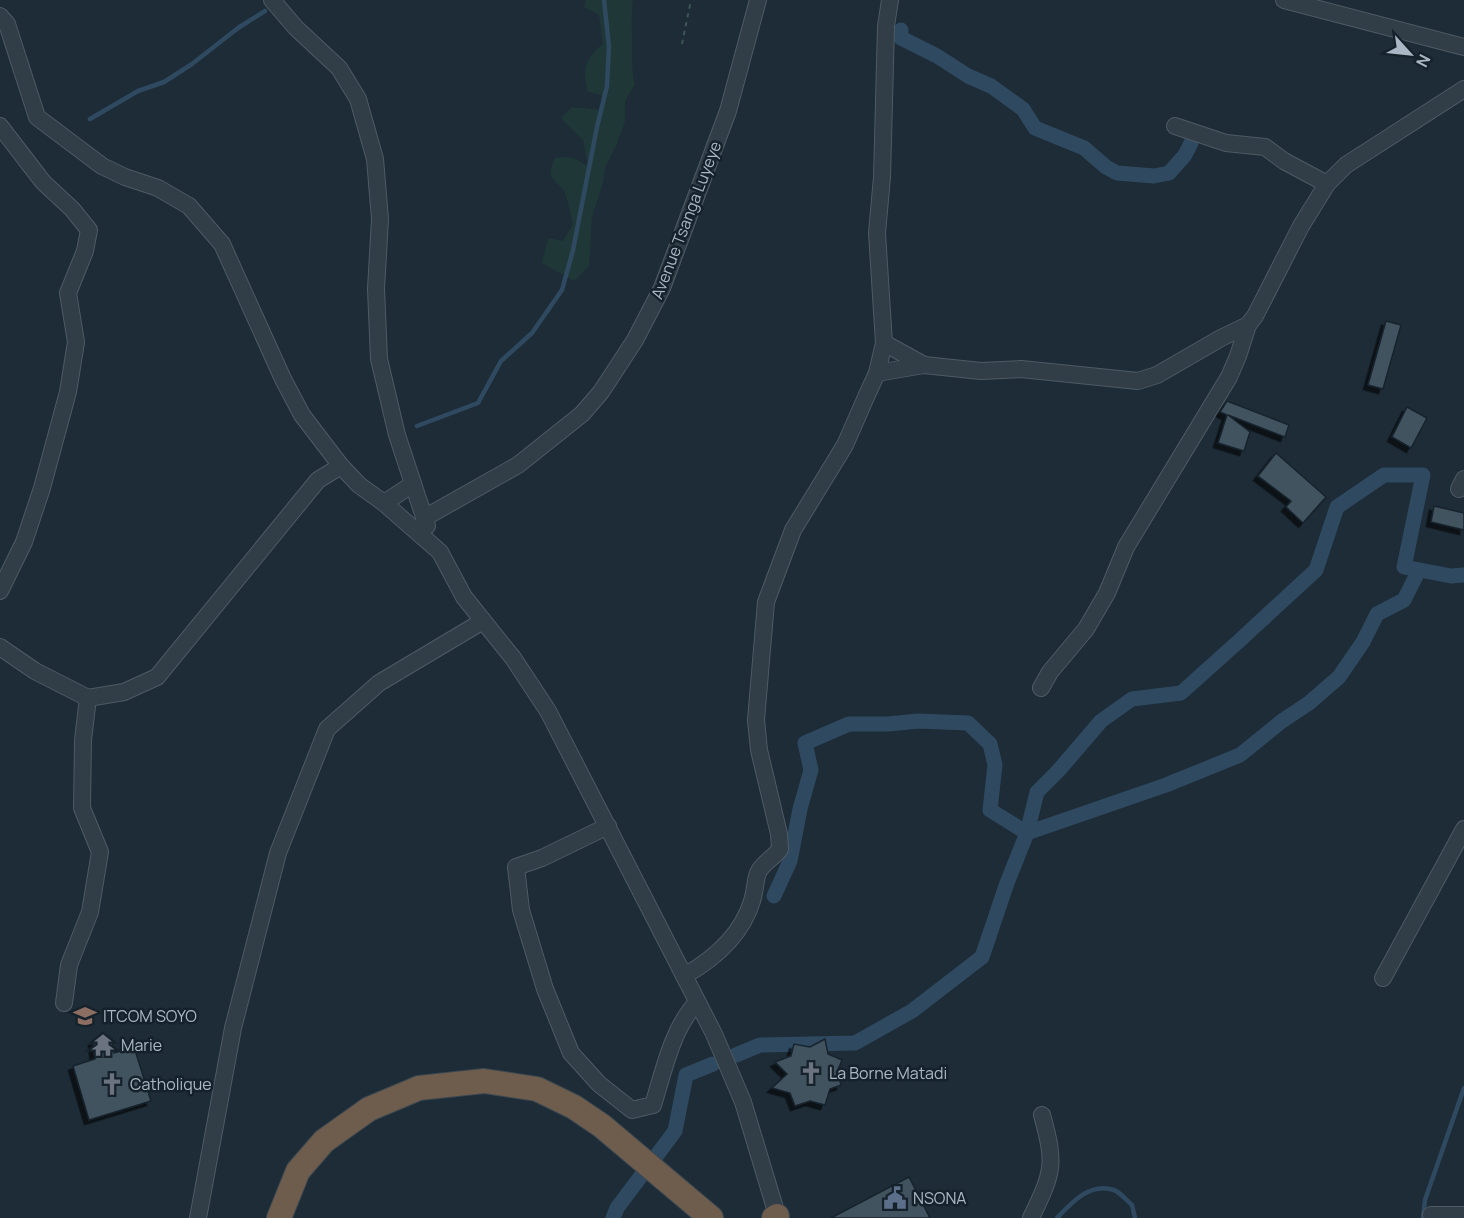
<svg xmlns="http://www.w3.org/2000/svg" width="1464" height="1218" viewBox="0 0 1464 1218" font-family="Manrope,sans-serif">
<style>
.green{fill:#1f3837}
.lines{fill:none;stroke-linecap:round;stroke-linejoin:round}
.stream{stroke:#2f4a60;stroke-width:4.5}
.canal{stroke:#2f4a60;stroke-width:15}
.building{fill:#435361;stroke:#18242d;stroke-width:1.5;filter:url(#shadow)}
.minor-casing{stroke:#4e5b65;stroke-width:18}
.highway-casing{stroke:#3b4851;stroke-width:26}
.path{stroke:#3c5454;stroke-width:2;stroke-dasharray:4.5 4.5;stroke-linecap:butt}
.minor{stroke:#313d47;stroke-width:16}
.highway{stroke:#6e5c4d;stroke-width:24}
.labels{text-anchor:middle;stroke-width:5;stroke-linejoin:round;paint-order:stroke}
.street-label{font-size:16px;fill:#aab8c5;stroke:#16222b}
.poi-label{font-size:16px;fill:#aab8c5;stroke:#16222b;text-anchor:start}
</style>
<defs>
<filter id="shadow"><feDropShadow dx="-4.5" dy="4.5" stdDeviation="0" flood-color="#0009"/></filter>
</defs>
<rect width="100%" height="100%" fill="#1d2c37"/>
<path class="green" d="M586,0H633C631,13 632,22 632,35C633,52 630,67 635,84L625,101V121L616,146L606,165L602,186L592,217L589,266L574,281L542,263L548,238L563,241L573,224C570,214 569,204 566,195C559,179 543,182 555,158C573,155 574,159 588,166L583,140L561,118L572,107L602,110L601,95L588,92C582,70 585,58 603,44L599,15L584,7Z"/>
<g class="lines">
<g class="stream">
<polyline points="90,119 138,91 164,82 192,64 238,28 265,11"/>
<polyline points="417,426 478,403 501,361 532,333 562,290 573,250 597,127 607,86 609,46 604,0"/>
<path d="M1057,1218C1072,1202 1090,1182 1114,1190C1120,1192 1127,1201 1132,1205L1135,1218"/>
<polyline points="1423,1218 1425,1200 1464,1088"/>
</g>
<g class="canal">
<polyline points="901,30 901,38 937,56 968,76 991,86 1023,109 1035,128 1084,148 1106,167 1117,173 1154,176 1169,173 1185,155 1191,143"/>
<polyline points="774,896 790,861 800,809 811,770 805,743 849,724 888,724 918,721 968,723 990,744 995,765 990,810 1027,833 1166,785 1240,755 1282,721 1309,703 1339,677 1363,642 1377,614 1404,600 1419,570"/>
<polyline points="736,1055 760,1045 855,1043 912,1011 982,957 1007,883 1027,833 1037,792 1059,770 1101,721 1132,699 1181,693 1239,641 1316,570 1337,507 1384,475 1423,475 1404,567 1451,576 1464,575"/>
<polyline points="657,1155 675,1131 686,1075 713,1064"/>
<polyline points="613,1218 617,1208 641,1176"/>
</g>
</g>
<g class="building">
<polygon points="1386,321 1401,325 1383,389 1368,385"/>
<polygon points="1227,401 1289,425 1285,437 1228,415 1250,432 1244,451 1218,443 1227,415 1220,412"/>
<polygon points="1407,407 1427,418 1411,448 1392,437"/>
<polygon points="1276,453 1326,497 1303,523 1286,507 1291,501 1258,476"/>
<polygon points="1434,506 1464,513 1464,530 1431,522"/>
<polygon points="112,1038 114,1053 134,1047 151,1101 89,1120 73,1066 95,1059 93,1041"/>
<polygon points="825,1039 828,1054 842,1060 837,1072 841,1085 830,1089 825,1105 810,1101 795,1106 790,1093 772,1088 787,1074 775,1062 791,1056 794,1044 810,1047"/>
<polygon points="909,1177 930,1218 831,1218"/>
</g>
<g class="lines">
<g class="minor-casing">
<g id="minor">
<polyline points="272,0 296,28 339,68 358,99 375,159 380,219 376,289 379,359 397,435 427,526"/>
<polyline points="1284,0 1464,47"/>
<polyline points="0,16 7,24 37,117 102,166 125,177 158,188 189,206 222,244 283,379 302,415 341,466 359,485 384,503 440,552 464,597 513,658 548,711 714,1034 743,1102 778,1218"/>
<polyline points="0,126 43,182 72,209 89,230 85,251 68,293 76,342 68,392 42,488 24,542 0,591"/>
<polyline points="1175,126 1226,143 1265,147 1284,161 1327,184"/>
<polyline points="884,343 924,365"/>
<polyline points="877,373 924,365 981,371 1021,369 1138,381 1157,375 1221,338 1248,325 1255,316 1301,226 1327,184 1346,165 1464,89"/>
<polyline points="1459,489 1464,479"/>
<polyline points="384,503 413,484"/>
<polyline points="424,518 518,465 582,414 601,392 635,340 662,288 728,111 758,0"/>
<polyline points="0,647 35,671 88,698 124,692 157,677 318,480 341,466"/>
<polyline points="1041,688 1050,672 1086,629 1107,593 1126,547 1229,377 1238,356 1248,325"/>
<path d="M608,826L542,858L516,867L521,910L545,989L571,1053L599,1084L632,1110L653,1105C664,1070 672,1029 697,1002"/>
<path d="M684,976C714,959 742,934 752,901C755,893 755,880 758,873C762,863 774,858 780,849L779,834L759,750L756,720L766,602L793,530L845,445L866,397L877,373L884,343L877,233L882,177L886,26L890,0"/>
<polyline points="1383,978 1464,829"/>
<polyline points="64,1003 69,965 90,912 100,852 82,808 83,740 88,698"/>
<polyline points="1431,1215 1464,1215"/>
<polyline points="198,1218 233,1028 278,853 327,729 379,683 483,621"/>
<path d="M1031,1218C1053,1172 1056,1165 1042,1115"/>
</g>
</g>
<g class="highway-casing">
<g id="highway">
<polyline points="279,1218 298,1171 324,1141 369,1109 419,1088 484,1081 537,1089 574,1107 602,1126 711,1218"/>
<polyline points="774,1218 777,1216"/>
</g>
</g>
<polyline class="path" points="682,44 691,0"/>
<use href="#minor" class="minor"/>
<use href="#highway" class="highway"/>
</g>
<defs>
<g id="school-bare" transform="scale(1.8)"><path d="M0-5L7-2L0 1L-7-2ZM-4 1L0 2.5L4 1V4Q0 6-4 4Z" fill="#8d6e63" stroke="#16222b" stroke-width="2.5" paint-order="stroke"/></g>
<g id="temple-bare" transform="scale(1.8)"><path d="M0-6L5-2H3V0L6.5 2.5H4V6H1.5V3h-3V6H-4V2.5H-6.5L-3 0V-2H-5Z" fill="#6b7280" stroke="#16222b" stroke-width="2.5" paint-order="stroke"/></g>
<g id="church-bare" transform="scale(1.8)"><path d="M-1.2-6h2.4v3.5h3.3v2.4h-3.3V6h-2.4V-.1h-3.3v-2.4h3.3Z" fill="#6b7280" stroke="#16222b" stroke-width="2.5" paint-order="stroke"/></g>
<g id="civic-bare" transform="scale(1.8)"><path d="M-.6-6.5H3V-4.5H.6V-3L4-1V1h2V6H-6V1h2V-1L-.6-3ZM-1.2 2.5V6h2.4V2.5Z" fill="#5c6f8a" stroke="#16222b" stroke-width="2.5" paint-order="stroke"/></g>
</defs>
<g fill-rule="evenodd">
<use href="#school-bare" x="85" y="1016"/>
<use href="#temple-bare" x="103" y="1045"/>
<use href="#church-bare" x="811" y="1073"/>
<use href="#church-bare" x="112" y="1084"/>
<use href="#civic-bare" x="895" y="1198"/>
</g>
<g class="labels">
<g class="street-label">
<text transform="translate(686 220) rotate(-69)" y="6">Avenue Tsanga Luyeye</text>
</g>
<g class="poi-label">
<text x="103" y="1022">ITCOM SOYO</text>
<text x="121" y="1051">Marie</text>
<text x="829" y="1079">La Borne Matadi</text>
<text x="130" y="1090">Catholique</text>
<text x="913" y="1204">NSONA</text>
</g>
</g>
<g transform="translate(1410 54) rotate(117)" stroke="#16222b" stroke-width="4.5" paint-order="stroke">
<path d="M0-4.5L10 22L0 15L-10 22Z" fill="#aab8c5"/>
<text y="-9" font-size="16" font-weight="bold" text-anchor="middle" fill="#aab8c5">N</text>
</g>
</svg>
